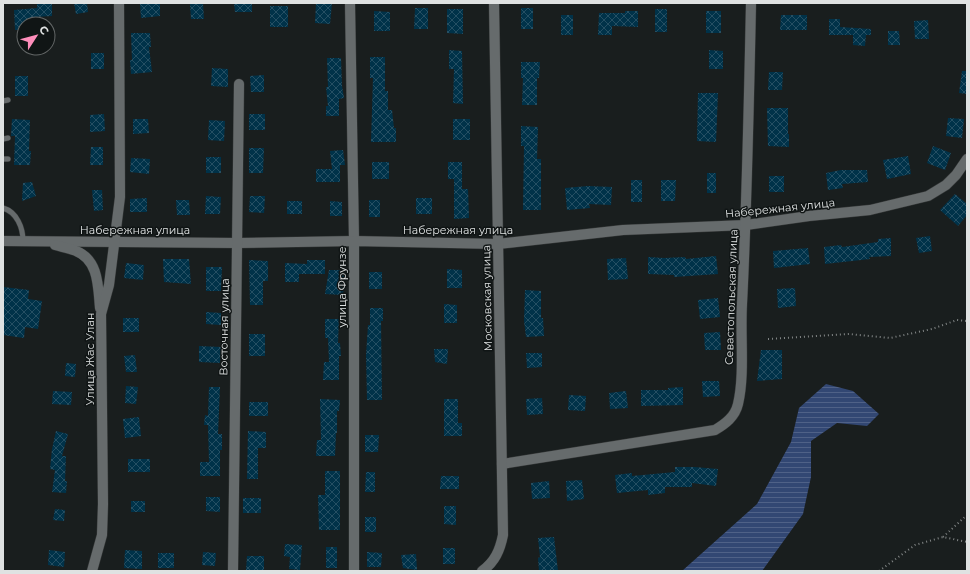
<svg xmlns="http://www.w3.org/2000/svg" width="970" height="574" viewBox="0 0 970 574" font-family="Montserrat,sans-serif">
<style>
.water{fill:url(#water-rules)}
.building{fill:url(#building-cross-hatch)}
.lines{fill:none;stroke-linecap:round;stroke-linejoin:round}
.service-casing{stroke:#353838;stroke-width:6}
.minor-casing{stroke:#353838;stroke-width:11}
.path{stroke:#828686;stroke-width:2;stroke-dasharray:1 3;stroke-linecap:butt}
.service{stroke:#666b6c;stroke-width:5}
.minor{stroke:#666b6c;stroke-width:10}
.labels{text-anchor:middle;stroke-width:3;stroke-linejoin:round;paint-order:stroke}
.street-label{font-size:11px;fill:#dfe2e2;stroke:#101515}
</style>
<defs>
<pattern id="water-rules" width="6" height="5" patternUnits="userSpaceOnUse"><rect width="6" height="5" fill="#324773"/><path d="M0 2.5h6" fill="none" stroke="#4f6187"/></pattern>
<pattern id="building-cross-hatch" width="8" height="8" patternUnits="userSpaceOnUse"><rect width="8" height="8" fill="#003249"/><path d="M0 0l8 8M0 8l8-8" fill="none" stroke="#254f63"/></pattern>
</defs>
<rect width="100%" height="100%" fill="#191e1e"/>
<polygon class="water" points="826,384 853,391 879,414 867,426 837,423 811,441 811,477 803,514 762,571 682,571 757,504 791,442 799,408"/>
<g class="building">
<polygon points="37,3 52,3 52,16 35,17 35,24 24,24 24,30 15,30 14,10 37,8"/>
<polygon points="74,3 87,3 88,12 76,14"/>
<polygon points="154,3 160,3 160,16 141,18 140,4"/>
<polygon points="203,3 204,19 191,19 190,4"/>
<polygon points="234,3 252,3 252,12 235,12"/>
<polygon points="316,3 332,3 330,24 315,23"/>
<rect x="270" y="6" width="18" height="21"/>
<polygon points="415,8 428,8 428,29 414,29"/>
<rect x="521" y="8" width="12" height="21"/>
<polygon points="447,9 463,9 463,34 447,33"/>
<rect x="655" y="9" width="12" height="23"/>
<polygon points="374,11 390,12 390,31 374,31"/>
<polygon points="625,11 638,11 638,27 612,26 612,35 598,35 599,13 625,13"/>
<rect x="706" y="11" width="15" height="22"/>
<rect x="561" y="15" width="12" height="20"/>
<polygon points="781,15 807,15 807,30 780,30"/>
<polygon points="829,19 840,19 840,27 871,29 871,35 866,35 865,46 853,45 853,35 829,35"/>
<polygon points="928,20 929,39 915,39 914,21"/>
<polygon points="888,31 899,31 900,45 888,45"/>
<polygon points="131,33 150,33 151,47 149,47 152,72 131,74 130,60 132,60"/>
<polygon points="449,50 462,51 463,104 453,103 454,69 449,69"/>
<polygon points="709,50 723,51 723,69 709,69"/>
<rect x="91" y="53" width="13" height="16"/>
<polygon points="370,57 385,57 385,91 388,91 388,110 392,110 394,128 396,128 396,142 371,142 373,78 370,78"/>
<polygon points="327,58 341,58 342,86 344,98 339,99 339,116 326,116 326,106 328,106 326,87 328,87"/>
<polygon points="521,62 540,62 539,78 537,78 537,105 522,105 523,78 521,78"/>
<polygon points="212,68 228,69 228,87 211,86"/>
<polygon points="962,71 967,71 967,94 959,93"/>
<polygon points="769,72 783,72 782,90 768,90"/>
<polygon points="264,75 264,92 251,92 250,76"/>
<rect x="15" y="76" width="13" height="20"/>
<polygon points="698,93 718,93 716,142 697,141"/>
<polygon points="767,108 788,108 788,134 789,134 789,147 768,146"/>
<polygon points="104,114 105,131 90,132 90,115"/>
<rect x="249" y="114" width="16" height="16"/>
<polygon points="948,118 964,119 962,138 946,136"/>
<polygon points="12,119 30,120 29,151 31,151 30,165 14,165 15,136 11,136"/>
<polygon points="133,119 148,119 149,133 133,134"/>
<rect x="453" y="119" width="17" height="21"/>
<polygon points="209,120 225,121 224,141 208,140"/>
<polygon points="521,126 538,127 537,159 541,159 541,210 523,210 524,146 521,146"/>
<polygon points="933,146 951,153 945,170 927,163"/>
<polygon points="91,147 103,147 103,165 90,165"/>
<polygon points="249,148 264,148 263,173 249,173"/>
<polygon points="343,150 345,165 340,165 340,182 316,182 316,169 332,169 330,151"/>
<polygon points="908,156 911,174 887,179 883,160"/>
<rect x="206" y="157" width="15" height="16"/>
<polygon points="131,158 150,159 149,174 130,172"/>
<rect x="372" y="162" width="17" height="17"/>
<polygon points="448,162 462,162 462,189 468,189 469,218 454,219 454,179 448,179"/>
<polygon points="841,170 867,170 868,182 842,184 843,188 828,190 826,173"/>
<rect x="707" y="173" width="9" height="20"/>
<rect x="769" y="176" width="15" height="16"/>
<rect x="631" y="180" width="11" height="22"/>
<polygon points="661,180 676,180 675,201 661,201"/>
<polygon points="32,182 36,196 22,201 23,183"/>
<polygon points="588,186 612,187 611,205 589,204 590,208 567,210 565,188"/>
<polygon points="92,190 102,190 103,210 94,211"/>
<polygon points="955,194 967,204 967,215 958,226 940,210"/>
<polygon points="206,196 221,197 220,214 205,214"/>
<polygon points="250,196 265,196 264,213 249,212"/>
<polygon points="147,198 147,212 130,212 130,199"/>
<rect x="416" y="198" width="16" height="16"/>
<polygon points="176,200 189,200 190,215 177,215"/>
<rect x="369" y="200" width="11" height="17"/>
<rect x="287" y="201" width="15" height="13"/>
<polygon points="330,201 342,202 342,216 330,216"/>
<polygon points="930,236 932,251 919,253 916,238"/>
<polygon points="891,238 891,256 869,257 870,259 825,264 824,247 841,245 842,247 878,242 878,239"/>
<polygon points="808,248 810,264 774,268 773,251"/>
<polygon points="716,256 718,274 674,277 674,275 648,274 648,257 664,258 685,257 686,259"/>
<polygon points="626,258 628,279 608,280 607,259"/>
<polygon points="163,259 189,259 191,284 164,282"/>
<polygon points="249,260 268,261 268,281 263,281 263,305 250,305"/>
<polygon points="307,260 325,260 325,274 299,274 299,282 285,282 285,263 307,264"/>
<polygon points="126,263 144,265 143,280 124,278"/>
<polygon points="206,267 222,267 221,291 206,291"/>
<polygon points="447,269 462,270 462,288 447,288"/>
<polygon points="329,270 345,270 343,295 325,294"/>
<rect x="369" y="272" width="13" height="17"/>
<polygon points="3,287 29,290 28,299 42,301 38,329 25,327 24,338 3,335"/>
<polygon points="795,288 796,306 778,308 777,289"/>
<polygon points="525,290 541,291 541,318 543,318 544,336 526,337 524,321"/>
<polygon points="718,298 720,317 700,319 698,300"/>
<polygon points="444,304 457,305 457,323 444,323"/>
<polygon points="370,308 383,308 383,321 381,321 382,400 367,400 366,355 368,325 370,325"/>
<polygon points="206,312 221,313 221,325 206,324"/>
<rect x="123" y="318" width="16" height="14"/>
<polygon points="325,319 339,319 338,343 340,343 341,356 339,356 339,380 323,380 324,362 329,362 328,338 325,338"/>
<polygon points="720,332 721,350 705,350 704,333"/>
<rect x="249" y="334" width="16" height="22"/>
<polygon points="199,346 221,347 220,363 199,362"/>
<polygon points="434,349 448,349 447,364 435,362"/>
<polygon points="761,350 782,350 782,379 757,381"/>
<polygon points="526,353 542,353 542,367 527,368"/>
<polygon points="135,355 137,372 126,372 124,356"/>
<polygon points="66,363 76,364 75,377 65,376"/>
<polygon points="702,381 719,381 720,396 703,397"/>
<polygon points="126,386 138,387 136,404 125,403"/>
<polygon points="209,387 220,387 218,434 222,434 222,450 220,450 220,476 200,476 200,462 209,462 208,425 204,425 205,415 208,416"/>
<polygon points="683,387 683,405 641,406 641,390 668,390 668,388"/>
<polygon points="53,391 72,392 71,405 52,404"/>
<polygon points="626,391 628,408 610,409 609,393"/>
<polygon points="569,395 586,396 585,411 568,410"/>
<polygon points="542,398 543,414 527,415 526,399"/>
<polygon points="320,399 340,400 339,411 337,411 337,433 336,433 335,456 316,456 317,440 321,440"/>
<polygon points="444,399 458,399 458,423 462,423 462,436 444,436"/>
<rect x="249" y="402" width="19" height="14"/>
<polygon points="139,417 141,436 125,438 123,419"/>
<polygon points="56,431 68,434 62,456 66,456 65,481 67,481 66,493 52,492 55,470 50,469 52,449"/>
<polygon points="248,431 266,432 266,448 258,448 258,479 247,479"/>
<polygon points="365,435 379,435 378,452 365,452"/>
<rect x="128" y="459" width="22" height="13"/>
<polygon points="675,467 694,467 718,469 716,486 692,483 692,487 665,487 665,493 648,495 648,490 617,493 615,475 632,473 632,476 675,472"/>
<polygon points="325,471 340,471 340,530 319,530 318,495 325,495"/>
<polygon points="366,472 375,472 375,492 365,492"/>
<polygon points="441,476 459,476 459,489 440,489"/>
<polygon points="582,480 584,499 567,501 566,481"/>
<polygon points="549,481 550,498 532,499 531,483"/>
<polygon points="206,497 220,497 220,512 206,511"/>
<rect x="243" y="498" width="18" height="15"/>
<rect x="131" y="501" width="14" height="11"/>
<polygon points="444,506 456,506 456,525 444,524"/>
<polygon points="55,509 65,510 64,521 53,520"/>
<rect x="365" y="517" width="11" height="15"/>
<polygon points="554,537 558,571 539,571 538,558 540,557 538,538"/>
<polygon points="285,544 302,545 300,570 289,569 290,557 284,556"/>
<rect x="326" y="547" width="11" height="21"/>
<rect x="443" y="548" width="12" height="16"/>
<polygon points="49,550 65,552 64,567 48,565"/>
<polygon points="125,550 142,551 142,569 124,568"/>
<polygon points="203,552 216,553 215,566 202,565"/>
<polygon points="367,552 382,553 381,567 367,567"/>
<rect x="158" y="553" width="16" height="15"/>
<polygon points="416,554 417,570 403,568 401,555"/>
<polygon points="247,556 264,556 264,570 246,570"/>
</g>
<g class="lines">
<g class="service-casing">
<g id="service">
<polyline points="3,101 8,100"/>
<polyline points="3,139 8,138"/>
<polyline points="3,159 8,159"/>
<path d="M3,208C17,212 23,228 23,241"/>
</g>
</g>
<g class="minor-casing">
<g id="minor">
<polyline points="350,3 354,241 354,571"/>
<polyline points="3,241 237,243 354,241 498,244 623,230 746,225 809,216 870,210 928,196 946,185 956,175 967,159"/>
<path d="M55,245C62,247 69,248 76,251C99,260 98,287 100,308"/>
<path d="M502,464L715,430C725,424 735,417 738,404C745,374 740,336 742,304C747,204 749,103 751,3"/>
<polyline points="92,571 102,535 103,504 101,314 109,285 120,197 119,3"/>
<polyline points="233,571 239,84"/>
<path d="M482,571C495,562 500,550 503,535L494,3"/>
</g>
</g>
<g class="path">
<polyline points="768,339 849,334 890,338 932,329 957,320 967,321"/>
<polyline points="943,537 967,515"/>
<polyline points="879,571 915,545 943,537 967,542"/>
</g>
<use href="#service" class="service"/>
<use href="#minor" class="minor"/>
</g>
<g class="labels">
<g class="street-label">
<text transform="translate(780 208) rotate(-6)" y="4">Набережная улица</text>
<text x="135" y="234">Набережная улица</text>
<text x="458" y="234">Набережная улица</text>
<text transform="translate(342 287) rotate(-90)" y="4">улица Фрунзе</text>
<text transform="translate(731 297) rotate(-88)" y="4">Севастопольская улица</text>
<text transform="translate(487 298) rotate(-91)" y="4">Московская улица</text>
<text transform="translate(224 327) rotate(-89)" y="4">Восточная улица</text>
<text transform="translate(90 359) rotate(-90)" y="4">Улица Жас Улан</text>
</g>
</g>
<rect width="970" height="574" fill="none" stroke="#dfe2e2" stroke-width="8"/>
<g transform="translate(36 36) rotate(54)"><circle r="19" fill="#101515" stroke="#636767"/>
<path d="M0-3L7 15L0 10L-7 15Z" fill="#fe8ebb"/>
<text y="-6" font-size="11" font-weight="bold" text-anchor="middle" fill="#dfe2e2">С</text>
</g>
</svg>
